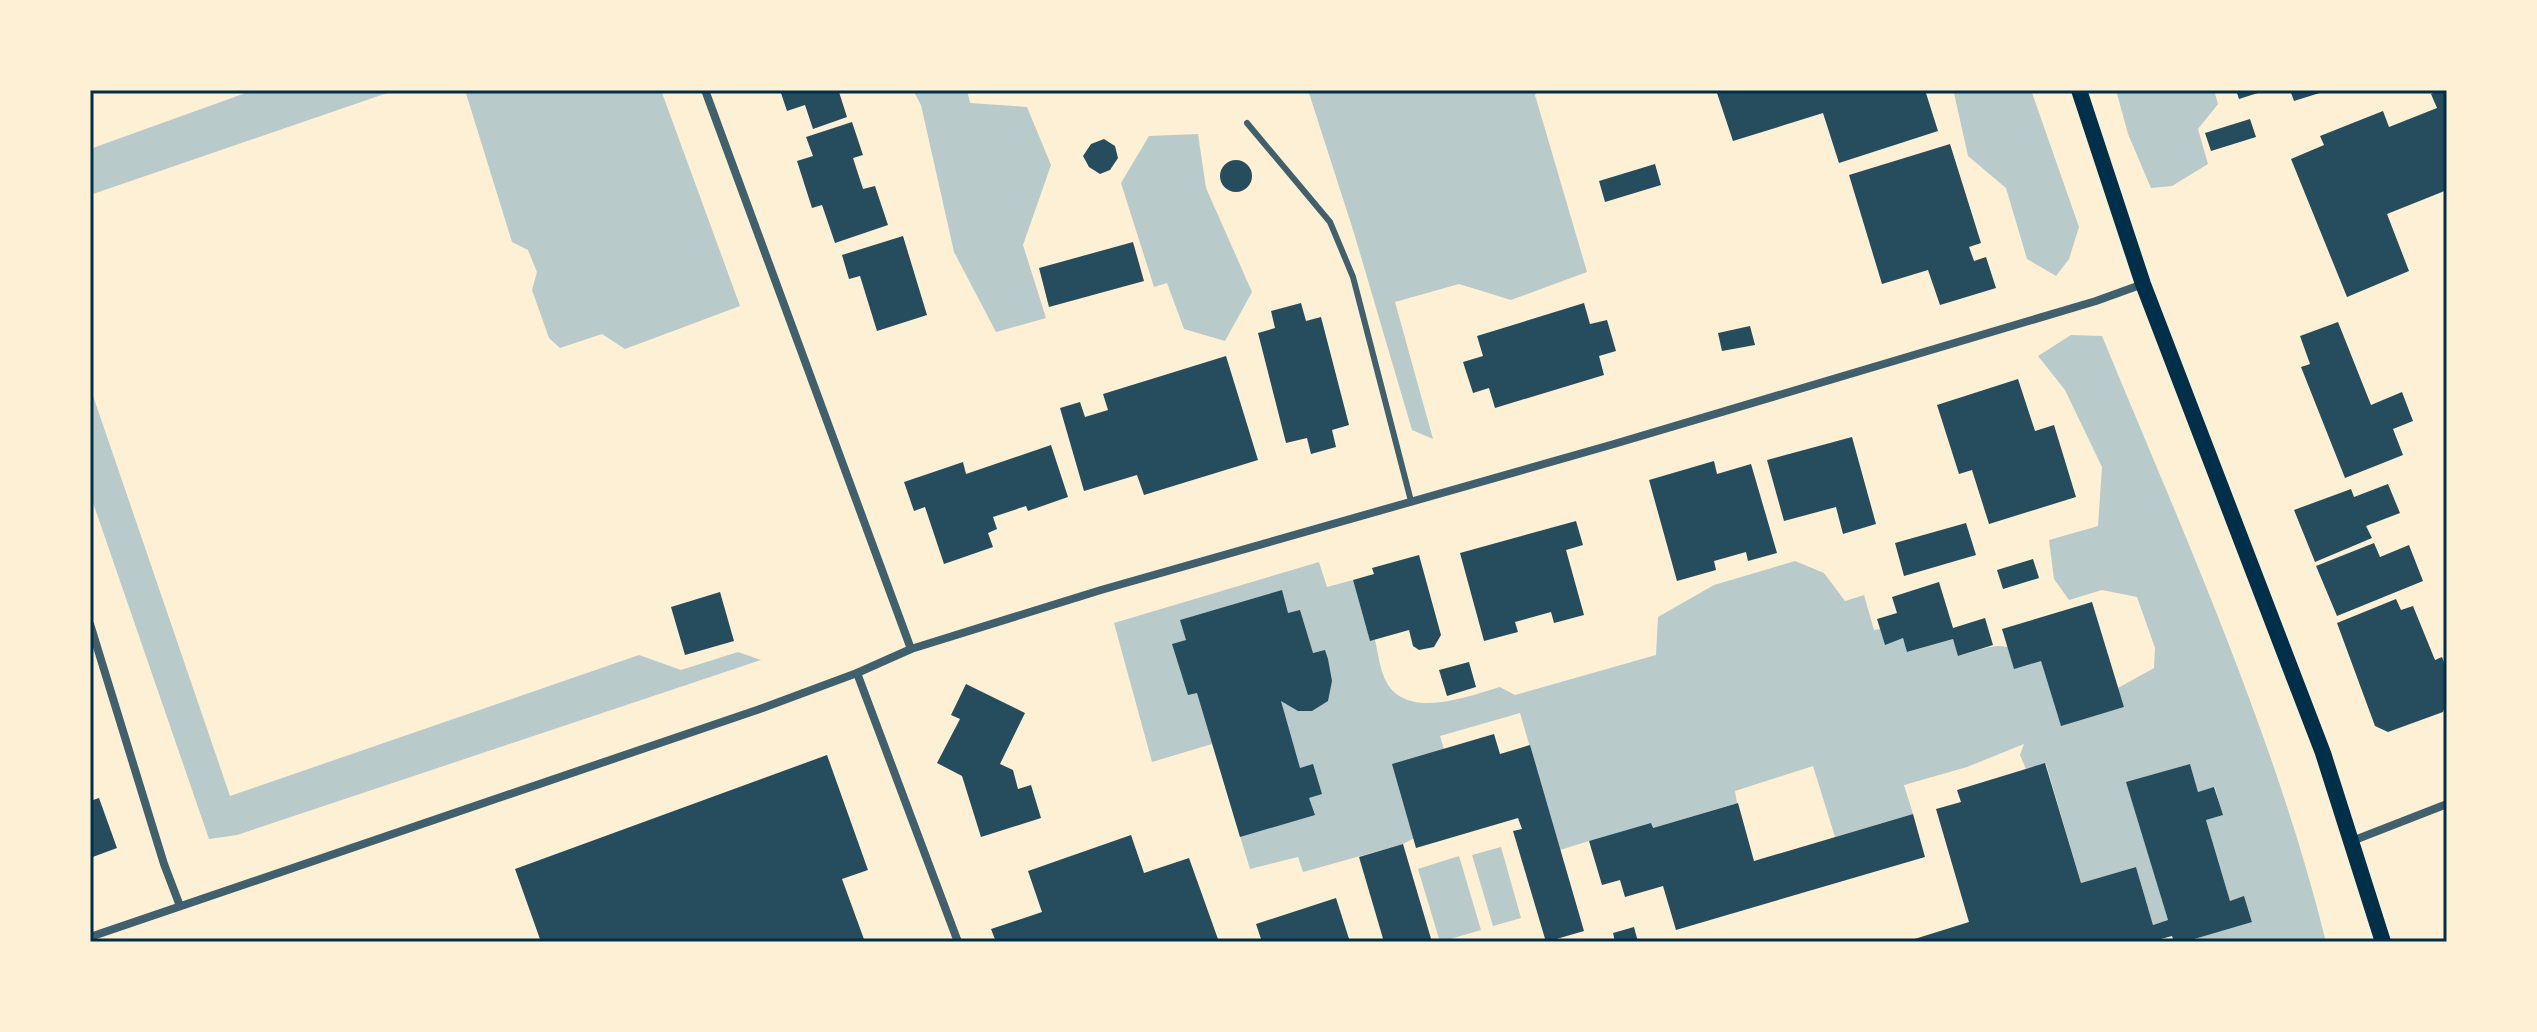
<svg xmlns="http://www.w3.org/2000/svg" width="2537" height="1032" viewBox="0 0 2537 1032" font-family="Jost,sans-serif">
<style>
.green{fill:#b9caca}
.building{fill:#264d5e}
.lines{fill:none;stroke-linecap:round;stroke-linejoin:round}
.service{stroke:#3f606c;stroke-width:6}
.minor{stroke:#3f606c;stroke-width:8}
.secondary{stroke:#003049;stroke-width:16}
.neatline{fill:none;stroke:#003049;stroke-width:3}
</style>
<rect width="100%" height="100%" fill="#fdf0d5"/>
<g class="green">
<polygon points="254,90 396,90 90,195 90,149"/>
<polygon points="465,90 661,90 740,306 625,349 602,334 560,348 549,338 532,290 537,272 528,250 512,242"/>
<polygon points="913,90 967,90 970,103 1027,107 1051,165 1023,245 1046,318 996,332 954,252 921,105"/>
<polygon points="1308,90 1538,90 1535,95 1587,272 1511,300 1459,284 1395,302 1433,439 1412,430 1354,233"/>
<polygon points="1957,90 2031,90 2079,227 2069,259 2056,276 2027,259 2006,188 1968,156 1954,93"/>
<polygon points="2116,90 2214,90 2218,104 2198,129 2208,164 2172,186 2151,188 2128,134"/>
<polygon points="1198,134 1206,188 1252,292 1225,341 1184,329 1167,283 1154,287 1121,183 1149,136"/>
<path d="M2071,335L2102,336C2183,532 2275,736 2326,942H2184L2252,921L2244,897L2230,901L2206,820L2222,815L2215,787L2198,792L2190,764L2127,783L2168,920L2153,925L2136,867L2081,883L2046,764L2026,769L2020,755L2024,744L1967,767L1904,785L1913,814L1835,837L1813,766L1735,791L1737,803L1653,828L1589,841L1560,850L1520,713L1440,736L1444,749L1414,838L1403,844L1303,872L1298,857L1250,869L1212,744L1152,762L1114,623L1319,562L1327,587L1353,580L1370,640H1375C1378,653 1380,671 1387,683C1408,720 1469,696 1500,687L1515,695L1656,655L1658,617L1714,585L1795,561L1824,573L1845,601L1864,595L1874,630L1880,629L1885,644L1903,638L1908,652L1953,639L1959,656C2002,643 2000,641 2041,661L2061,725L2124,707L2118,688L2154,668L2155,648L2137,597L2102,590L2069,600L2054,579L2049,540L2098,526L2102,467L2065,390L2038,356Z"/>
<polygon points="90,387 230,796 639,655 681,670 738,652 761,660 237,835 209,839 90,494"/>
<polygon points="1501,847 1521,918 1493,926 1472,855"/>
<polygon points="1459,856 1481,930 1440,942 1418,869"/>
</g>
<g class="building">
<polygon points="780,90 845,90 839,92 847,117 813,129 805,105 787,111"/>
<polygon points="1716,90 1925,90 1938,131 1839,163 1823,113 1733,141"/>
<polygon points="2236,90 2264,90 2264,91 2239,99"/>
<polygon points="2290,90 2326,90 2326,91 2294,101"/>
<polygon points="2440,90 2447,90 2447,190 2387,214 2409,271 2347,297 2291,159 2324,145 2320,136 2383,111 2389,127 2437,108 2431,94"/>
<polygon points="2250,119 2256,137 2211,151 2205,133"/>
<polygon points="852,122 863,155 853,158 863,189 875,186 888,225 835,243 822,205 812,208 797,161 813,156 806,137"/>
<polygon points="1104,139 1115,146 1118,158 1110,170 1100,174 1089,167 1083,156 1091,144"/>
<polygon points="1950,144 1981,243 1969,247 1974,261 1986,257 1996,288 1940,305 1928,270 1882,284 1849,175"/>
<circle cx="1236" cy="176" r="16"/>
<polygon points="1655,164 1661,185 1605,202 1599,181"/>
<polygon points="903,236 927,315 877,331 860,276 849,279 842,255"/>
<polygon points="1133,242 1144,281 1049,307 1039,268"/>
<polygon points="1301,303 1306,321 1321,317 1349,425 1332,430 1336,447 1311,454 1307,438 1286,443 1258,333 1275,328 1271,311"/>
<polygon points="1584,303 1590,324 1607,320 1616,351 1599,356 1604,375 1495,408 1489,388 1473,393 1463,362 1483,356 1477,336"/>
<polygon points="2338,322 2371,405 2402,392 2413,421 2393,429 2403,455 2345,478 2301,367 2310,364 2300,336"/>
<polygon points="1750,326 1755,345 1722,351 1718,333"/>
<polygon points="1226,356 1258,460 1144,495 1137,475 1084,491 1060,408 1080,402 1085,417 1108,410 1103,394"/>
<polygon points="2018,379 2035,431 2054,425 2076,497 1989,524 1972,470 1959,474 1937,405"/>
<polygon points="1852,437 1876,524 1843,534 1836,507 1784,521 1767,460"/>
<polygon points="1051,445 1068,497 1028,511 1026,506 993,517 997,529 988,533 993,547 944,564 925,507 914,511 904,482 963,462 966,474"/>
<polygon points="1714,461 1717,474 1751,464 1777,553 1748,561 1746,552 1714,561 1716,570 1677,581 1649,480"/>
<polygon points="2388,484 2400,513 2366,526 2372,538 2315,562 2294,510 2351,489 2354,497"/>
<polygon points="1576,521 1583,545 1566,550 1584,615 1554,623 1551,612 1515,622 1518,632 1484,641 1460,553"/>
<polygon points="1966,523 1976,555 1904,576 1895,543"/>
<polygon points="2374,543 2380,557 2409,545 2423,581 2337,616 2316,566"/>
<polygon points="1419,555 1441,635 1434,647 1419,650 1413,646 1409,630 1370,641 1353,580 1374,574 1372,568"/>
<polygon points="2033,559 2039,578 2003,589 1997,570"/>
<polygon points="1939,582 1953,628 1985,618 1993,645 1958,656 1953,639 1907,652 1903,638 1885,645 1877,619 1897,613 1892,597"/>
<polygon points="1282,590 1288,613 1300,610 1313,653 1325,650 1328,659 1332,681 1328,701 1312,711 1298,711 1281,701 1300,768 1313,764 1322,794 1309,798 1315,815 1240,837 1197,693 1188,695 1172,644 1186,640 1180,620"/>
<polygon points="720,592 734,641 685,655 671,607"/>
<polygon points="2396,599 2401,610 2413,606 2435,660 2442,657 2447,670 2447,700 2443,712 2388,732 2375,726 2337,623"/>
<polygon points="2092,602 2124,707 2061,726 2041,661 2014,669 2002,629"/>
<polygon points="1469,662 1476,687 1447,696 1439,670"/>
<polygon points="966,684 1025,713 1000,764 1013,770 1018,789 1031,785 1041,818 981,837 962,776 937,763 960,719 951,715"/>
<polygon points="1494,734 1500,754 1530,745 1584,931 1546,942 1513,831 1522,829 1518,818 1416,848 1392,764"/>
<polygon points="827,755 868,870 842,879 865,942 541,942 515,869"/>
<polygon points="2045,763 2081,883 2136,867 2153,925 2168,920 2126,782 2190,764 2198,792 2214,787 2223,815 2206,820 2230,901 2244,896 2252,922 2184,942 2174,942 2172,936 2157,940 2158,942 1905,942 1969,922 1936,809 1961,802 1957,790"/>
<polygon points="99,798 117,848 90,858 90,801"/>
<polygon points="1738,803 1754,861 1913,814 1925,857 1676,930 1663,886 1625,897 1620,880 1602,885 1589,841 1651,823 1653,828"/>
<polygon points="1131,835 1144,873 1189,858 1219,942 996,942 991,929 1042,912 1028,871"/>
<polygon points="1403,844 1432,942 1384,942 1359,857"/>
<polygon points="1336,898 1350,942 1262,942 1256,924"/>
<polygon points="1634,927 1638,942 1615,942 1613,933"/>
</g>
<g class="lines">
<polyline class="service" points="1247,123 1330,222 1353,277 1411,501"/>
<g class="minor">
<polyline points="705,90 911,649"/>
<polyline points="90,624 164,864 180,906"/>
<polyline points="857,673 958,942"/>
<polyline points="2352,841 2447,804"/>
<polyline points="90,937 757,710 857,673 911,649 1101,590 1614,444 2096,301 2143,284"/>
</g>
<polyline class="secondary" points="2079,90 2143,284 2323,753 2383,942"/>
</g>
<rect width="2537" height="1032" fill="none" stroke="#fdf0d5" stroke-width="184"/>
<rect x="92" y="92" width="2353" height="848" class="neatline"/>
</svg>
